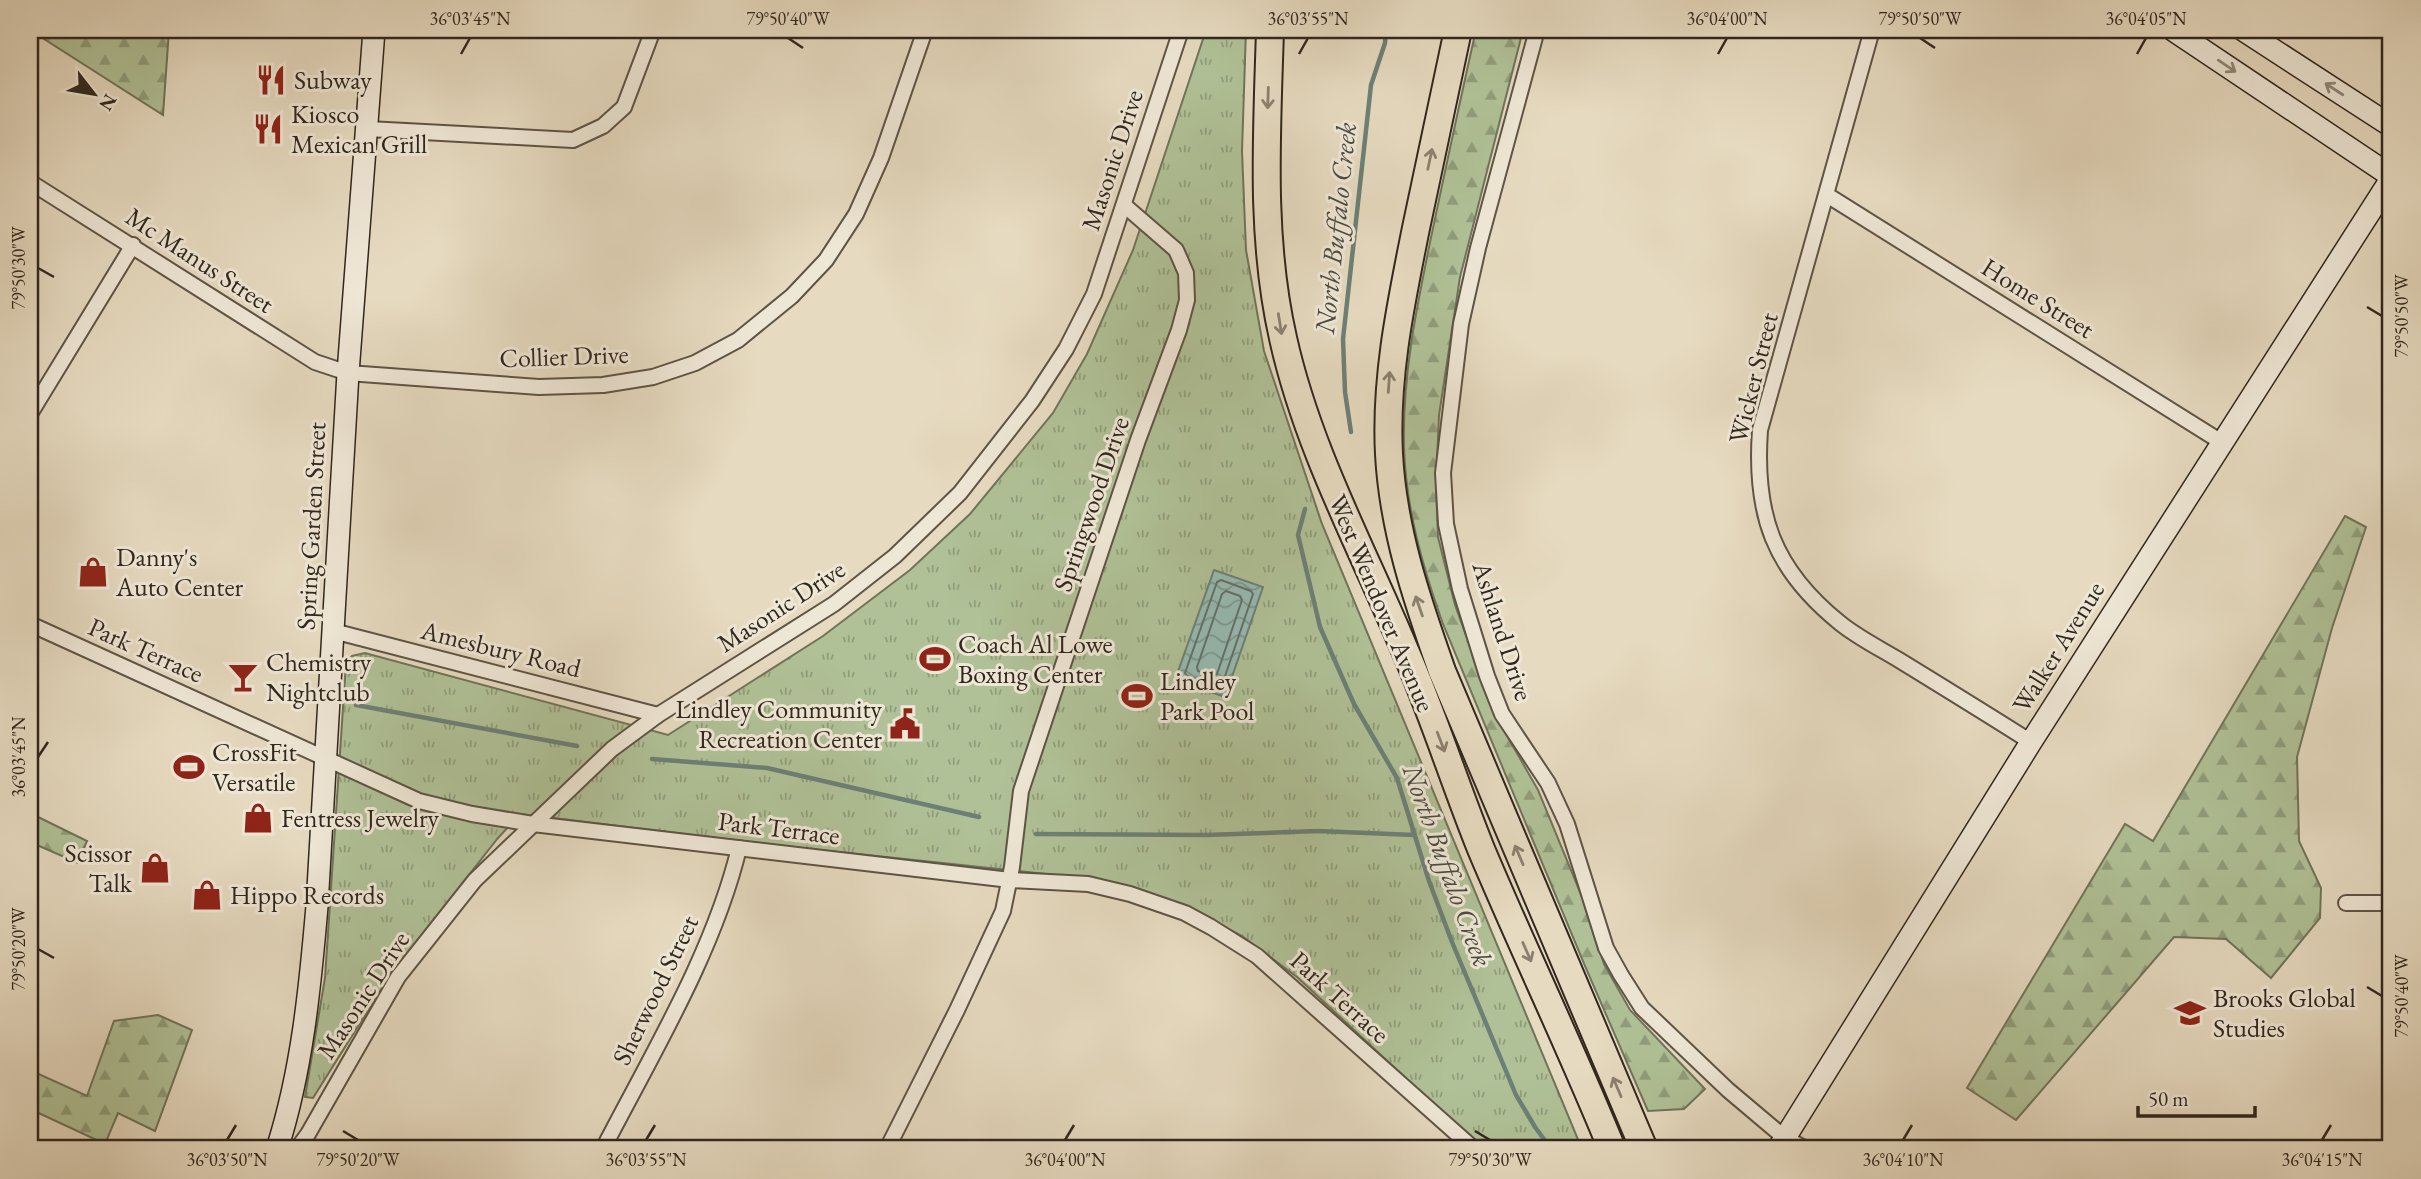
<svg xmlns="http://www.w3.org/2000/svg" width="2421" height="1179" viewBox="0 0 2421 1179" font-family="'EB Garamond',serif">
<style>
.grass{fill:url(#grass-tufts);stroke:#70745a;stroke-width:2}
.forest{fill:url(#forest-firs);stroke:#70745a;stroke-width:2}
.water{fill:url(#water-waves);stroke:#6d8077;stroke-width:2}
.lines{fill:none;stroke-linecap:round;stroke-linejoin:round}
.shore{stroke:#637168;stroke-width:2}
.stream{stroke:#6d8077;stroke-width:4.5}
.street-casing{stroke:#5e5446;stroke-width:18}
.secondary-casing{stroke:#30271e;stroke-width:24}
.highway-casing{stroke:#30271e;stroke-width:30}
.street{stroke:#efe7d6;stroke-width:14}
.secondary{stroke:#efe7d6;stroke-width:21}
.highway{stroke:#e6dac0;stroke-width:26}
.oneway{stroke:#90877a}
.oneway2{stroke:#8b806f}
.ticks{fill:none;stroke:#30271e;stroke-width:2.5}
.labels{text-anchor:middle;stroke-width:6;stroke-linejoin:round;paint-order:stroke}
.poi-label{font-size:26px;fill:#30271e;stroke:#efe7d6;text-anchor:start}
.street-label{font-size:26px;fill:#30271e;stroke:#efe7d6}
.water-label{font-size:28px;font-style:italic;fill:#4a4c43;stroke:#efe7d6}
.neatline{fill:none;stroke:#30271e;stroke-width:2.5}
.ticks-label{font-size:18px;text-anchor:middle;fill:#30271e}
</style>
<defs>
<pattern id="grass-tufts" width="24" height="20" patternUnits="userSpaceOnUse" patternTransform="scale(1.75)"><rect width="24" height="20" fill="#b0c197"/><path d="M3 7l-1-3M5 7V3M7 7l1-3M15 17l-1-3M17 17v-4M19 17l1-3" fill="none" stroke="#909d7b"/></pattern>
<pattern id="forest-firs" width="22" height="20" patternUnits="userSpaceOnUse" patternTransform="scale(1.75)"><rect width="22" height="20" fill="#b0c197"/><path d="M5 1l3.5 6h-7zM16 11l3.5 6h-7z" fill="#909d7b"/></pattern>
<pattern id="water-waves" width="16" height="10" patternUnits="userSpaceOnUse" patternTransform="scale(1.75)"><rect width="16" height="10" fill="#96bbb3"/><path d="M0 5q4-4 8 0t8 0" fill="none" stroke="#7b9891"/></pattern>
</defs>
<rect width="100%" height="100%" fill="#e6dac0"/>
<filter id="stains"><feTurbulence type="fractalNoise" baseFrequency=".00286" numOctaves="4"/><feColorMatrix values="0 0 0 0 .2 0 0 0 0 .09 0 0 0 0 .02 0 0 0 .5 -.17"/></filter>
<radialGradient id="worn" r=".72"><stop offset=".6" stop-color="#630" stop-opacity="0"/><stop offset="1" stop-color="#630" stop-opacity=".3"/></radialGradient>
<polygon class="grass" points="1206,30 1246,30 1242,151 1246,250 1264,351 1322,524 1582,1149 1482,1149 1297,977 1242,936 1190,909 1084,878 801,848 520,814 498,838 391,974 313,1098 305,1097 325,978 346,663 352,656 365,653 668,735 823,636 910,570 970,514 1053,413 1087,354 1133,250"/>
<g class="forest">
<polygon points="30,30 169,30 163,115"/>
<path d="M1476,30H1523L1460,277L1439,415L1436,485L1438,537L1455,605L1494,713L1538,790L1585,904L1604,964L1630,1010L1705,1089L1684,1109L1648,1111L1585,966L1443,624C1423,568 1406,509 1404,448C1402,373 1418,301 1433,228C1447,162 1461,96 1476,30Z"/>
<polygon points="2345,516 2366,527 2332,628 2297,757 2299,841 2321,888 2320,918 2271,978 2226,939 2174,937 2016,1120 1967,1088 2125,824 2153,841"/>
<polygon points="30,813 87,841 78,863 30,842"/>
<polygon points="158,1015 192,1030 155,1131 118,1113 105,1144 30,1109 30,1070 87,1096 114,1021"/>
</g>
<polygon class="water" points="1214,570 1263,587 1225,697 1175,680"/>
<g class="lines">
<g class="shore">
<polygon points="1221,580 1251,591 1253,594 1222,685 1218,687 1187,676 1185,673 1217,582"/>
<polygon points="1226,591 1240,596 1242,600 1217,674 1213,676 1198,671 1197,667 1222,594"/>
</g>
<g class="stream">
<polyline points="1351,432 1345,392 1343,339 1371,85 1385,43 1386,30"/>
<polyline points="1305,509 1298,535 1320,627 1354,704 1397,778 1429,881 1452,942 1516,1095 1535,1127 1549,1146 1555,1149"/>
<polyline points="356,705 577,746"/>
<polyline points="652,759 767,768 979,817"/>
<polyline points="1036,834 1207,835 1318,831 1414,835"/>
</g>
<g class="street-casing">
<g id="street">
<polyline points="1537,30 1478,248 1461,324 1443,473 1446,524 1460,589 1487,676 1502,714 1548,783 1567,824 1606,948 1621,975 1642,1008 1728,1090 1785,1138 1806,1149"/>
<path d="M1872,30L1760,430C1754,514 1773,569 1840,623C1857,637 1879,648 1899,660C1943,687 1987,714 2031,742"/>
<polyline points="368,129 573,140 603,126 624,107 653,30"/>
<polyline points="30,182 315,362 348,373 539,387 603,385 653,377 695,363 738,340 792,296 826,260 856,214 881,158 925,30"/>
<polyline points="1827,195 2223,443"/>
<polyline points="30,414 133,245"/>
<polyline points="30,624 419,801 472,814 533,824 1010,880 1088,884 1130,894 1185,913 1211,927 1257,956 1474,1149"/>
<polyline points="333,631 658,715"/>
<polyline points="2346,903 2391,903"/>
<polyline points="297,1149 308,1134 398,977 475,880 612,749 658,715 834,604 895,556 960,493 1032,401 1066,349 1094,294 1181,30"/>
<path d="M603,1149C652,1054 714,952 739,848"/>
<polyline points="887,1149 957,1010 1003,911 1012,867 1021,791 1138,440 1179,330 1187,300 1186,273 1176,250 1124,205"/>
</g>
</g>
<g class="secondary-casing">
<g id="secondary">
<polyline points="2173,30 2391,176"/>
<polyline points="2243,30 2391,126"/>
<path d="M277,1149C302,1071 310,988 317,906L348,373L374,30"/>
<polyline points="1778,1149 2031,742 2391,179"/>
</g>
</g>
<g class="highway-casing">
<g id="highway">
<path d="M1270,30C1267,133 1260,237 1283,338C1307,447 1361,546 1404,648C1433,714 1454,782 1481,849C1523,949 1571,1048 1612,1149"/>
<path d="M1458,30C1444,96 1430,162 1416,228C1401,303 1385,377 1389,454C1393,530 1417,600 1442,671L1644,1149"/>
</g>
</g>
<use href="#street" class="street"/>
<use href="#secondary" class="secondary"/>
<use href="#highway" class="highway"/>
</g>
<defs><path id="oneway-shaft" d="M-6 0H5M1.5-3L5.5 0L1.5 3" fill="none" stroke-width="1.6" stroke-linecap="round" stroke-linejoin="round" transform="scale(1.75)"/></defs>
<g class="oneway">
<use href="#oneway-shaft" transform="translate(2227 66) rotate(34)"/>
<use href="#oneway-shaft" transform="translate(2334 89) rotate(-147)"/>
</g>
<g class="oneway2">
<use href="#oneway-shaft" transform="translate(1268 98) rotate(92)"/>
<use href="#oneway-shaft" transform="translate(1430 159) rotate(-78)"/>
<use href="#oneway-shaft" transform="translate(1280 324) rotate(81)"/>
<use href="#oneway-shaft" transform="translate(1389 382) rotate(-86)"/>
<use href="#oneway-shaft" transform="translate(1419 606) rotate(-109)"/>
<use href="#oneway-shaft" transform="translate(1441 742) rotate(69)"/>
<use href="#oneway-shaft" transform="translate(1519 855) rotate(-113)"/>
<use href="#oneway-shaft" transform="translate(1527 952) rotate(66)"/>
<use href="#oneway-shaft" transform="translate(1617 1087) rotate(-113)"/>
</g>
<path class="ticks" d="M788,38L803,48M1920,38L1935,48M461,54L470,38M1299,54L1308,38M1718,54L1727,38M2137,54L2146,38M38,268L54,277M2367,307L2382,316M38,757L48,742M38,949L54,958M2367,987L2382,996M343,1131L358,1140M1475,1131L1490,1140M227,1140L236,1125M646,1140L655,1125M1065,1140L1074,1125M1903,1140L1912,1125M2322,1140L2331,1125"/>
<defs>
<g id="restaurant-bare" transform="scale(2.415)"><path d="M-5-6h1v4h1v-4h1v4h1v-4h1v5L-1.5 .5V6h-2V.5L-5-1ZM5-6V6H3V1.5H1.5Q1.5-4 5-6Z" fill="#8f2418" stroke="#efe7d6" stroke-width="2.5" paint-order="stroke"/></g>
<g id="shop-bare" transform="scale(2.415)"><path d="M-5-2.5h2.3a2.7 3.5 0 0 1 5.4 0H5L5.5 6h-11ZM-1.5-2.5h3a1.5 2.3 0 0 0-3 0Z" fill="#8f2418" stroke="#efe7d6" stroke-width="2.5" paint-order="stroke"/></g>
<g id="stadium-bare" transform="scale(2.415)"><path d="M0-5a6.5 5 0 1 0 0 10a6.5 5 0 1 0 0-10ZM-3.5-1.8h7v3.6h-7Z" fill="#8f2418" stroke="#efe7d6" stroke-width="2.5" paint-order="stroke"/></g>
<g id="bar-bare" transform="scale(2.415)"><path d="M-6-5H6L.8 .8V4.5H3.5V6h-7V4.5H-.8V.8Z" fill="#8f2418" stroke="#efe7d6" stroke-width="2.5" paint-order="stroke"/></g>
<g id="civic-bare" transform="scale(2.415)"><path d="M-.6-6.5H3V-4.5H.6V-3L4-1V1h2V6H-6V1h2V-1L-.6-3ZM-1.2 2.5V6h2.4V2.5Z" fill="#8f2418" stroke="#efe7d6" stroke-width="2.5" paint-order="stroke"/></g>
<g id="school-bare" transform="scale(2.415)"><path d="M0-5L7-2L0 1L-7-2ZM-4 1L0 2.5L4 1V4Q0 6-4 4Z" fill="#8f2418" stroke="#efe7d6" stroke-width="2.5" paint-order="stroke"/></g>
</defs>
<g fill-rule="evenodd">
<use href="#restaurant-bare" x="271" y="80"/>
<use href="#restaurant-bare" x="268" y="129"/>
<use href="#shop-bare" x="93" y="572"/>
<use href="#stadium-bare" x="935" y="659"/>
<use href="#bar-bare" x="243" y="677"/>
<use href="#stadium-bare" x="1137" y="696"/>
<use href="#civic-bare" x="905" y="724"/>
<use href="#stadium-bare" x="189" y="767"/>
<use href="#shop-bare" x="258" y="818"/>
<use href="#shop-bare" x="155" y="868"/>
<use href="#shop-bare" x="207" y="895"/>
<use href="#school-bare" x="2190" y="1013"/>
</g>
<g class="labels">
<g class="poi-label">
<text x="294" y="89">Subway</text>
<text x="291" y="123">Kiosco<tspan x="291" dy="30">Mexican Grill</tspan></text>
<text x="116" y="566">Danny's<tspan x="116" dy="30">Auto Center</tspan></text>
<text x="958" y="653">Coach Al Lowe<tspan x="958" dy="30">Boxing Center</tspan></text>
<text x="266" y="671">Chemistry<tspan x="266" dy="30">Nightclub</tspan></text>
<text x="1160" y="690">Lindley<tspan x="1160" dy="30">Park Pool</tspan></text>
<text x="882" y="718" text-anchor="end">Lindley Community<tspan x="882" dy="30">Recreation Center</tspan></text>
<text x="212" y="761">CrossFit<tspan x="212" dy="30">Versatile</tspan></text>
<text x="281" y="827">Fentress Jewelry</text>
<text x="132" y="862" text-anchor="end">Scissor<tspan x="132" dy="30">Talk</tspan></text>
<text x="230" y="904">Hippo Records</text>
<text x="2213" y="1007">Brooks Global<tspan x="2213" dy="30">Studies</tspan></text>
</g>
<g class="street-label">
<text transform="translate(1112 160) rotate(-72)" y="9">Masonic Drive</text>
<text transform="translate(200 260) rotate(33)" y="9">Mc Manus Street</text>
<text transform="translate(2038 298) rotate(32)" y="9">Home Street</text>
<text transform="translate(564 356) rotate(-2)" y="9">Collier Drive</text>
<text transform="translate(1753 378) rotate(-76)" y="9">Wicker Street</text>
<text transform="translate(1091 504) rotate(-71)" y="9">Springwood Drive</text>
<text transform="translate(311 526) rotate(-87)" y="9">Spring Garden Street</text>
<text transform="translate(1382 603) rotate(67)" y="9">West Wendover Avenue</text>
<text transform="translate(781 606) rotate(-33)" y="9">Masonic Drive</text>
<text transform="translate(1503 631) rotate(72)" y="9">Ashland Drive</text>
<text transform="translate(2058 647) rotate(-58)" y="9">Walker Avenue</text>
<text transform="translate(501 649) rotate(14)" y="9">Amesbury Road</text>
<text transform="translate(146 650) rotate(24)" y="9">Park Terrace</text>
<text transform="translate(779 828) rotate(7)" y="9">Park Terrace</text>
<text transform="translate(655 990) rotate(-64)" y="9">Sherwood Street</text>
<text transform="translate(363 995) rotate(-57)" y="9">Masonic Drive</text>
<text transform="translate(1340 997) rotate(42)" y="9">Park Terrace</text>
</g>
<g class="water-label">
<text transform="translate(1335 228) rotate(-84)" y="10">North Buffalo Creek</text>
<text transform="translate(1448 865) rotate(70)" y="10">North Buffalo Creek</text>
</g>
</g>
<rect width="2421" height="1179" fill="none" stroke="#e6dac0" stroke-width="77"/>
<g transform="translate(94 94) rotate(121)" stroke="#efe7d6" stroke-width="5" paint-order="stroke">
<path d="M0-5L12 26L0 18L-12 26Z" fill="#30271e"/>
<text y="-10" font-size="19" font-weight="bold" text-anchor="middle" fill="#30271e">N</text>
</g>
<path d="M2138 1106v10h117v-10" fill="none" stroke="#30271e" stroke-width="3.5"/>
<text x="2148" y="1106" font-size="21" fill="#30271e" stroke="#efe7d6" stroke-width="5" paint-order="stroke">50 m</text>
<rect x="38" y="38" width="2344" height="1102" class="neatline"/>
<g class="ticks-label">
<text x="470" y="25">36°03'45"N</text>
<text x="788" y="25">79°50'40"W</text>
<text x="1308" y="25">36°03'55"N</text>
<text x="1727" y="25">36°04'00"N</text>
<text x="1920" y="25">79°50'50"W</text>
<text x="2146" y="25">36°04'05"N</text>
<text transform="translate(19 268) rotate(-90)" y="6">79°50'30"W</text>
<text transform="translate(2402 316) rotate(-90)" y="6">79°50'50"W</text>
<text transform="translate(19 757) rotate(-90)" y="6">36°03'45"N</text>
<text transform="translate(19 949) rotate(-90)" y="6">79°50'20"W</text>
<text transform="translate(2402 996) rotate(-90)" y="6">79°50'40"W</text>
<text x="227" y="1166">36°03'50"N</text>
<text x="358" y="1166">79°50'20"W</text>
<text x="646" y="1166">36°03'55"N</text>
<text x="1065" y="1166">36°04'00"N</text>
<text x="1490" y="1166">79°50'30"W</text>
<text x="1903" y="1166">36°04'10"N</text>
<text x="2322" y="1166">36°04'15"N</text>
</g>
<rect width="100%" height="100%" filter="url(#stains)"/>
<rect width="100%" height="100%" fill="url(#worn)"/>
</svg>
